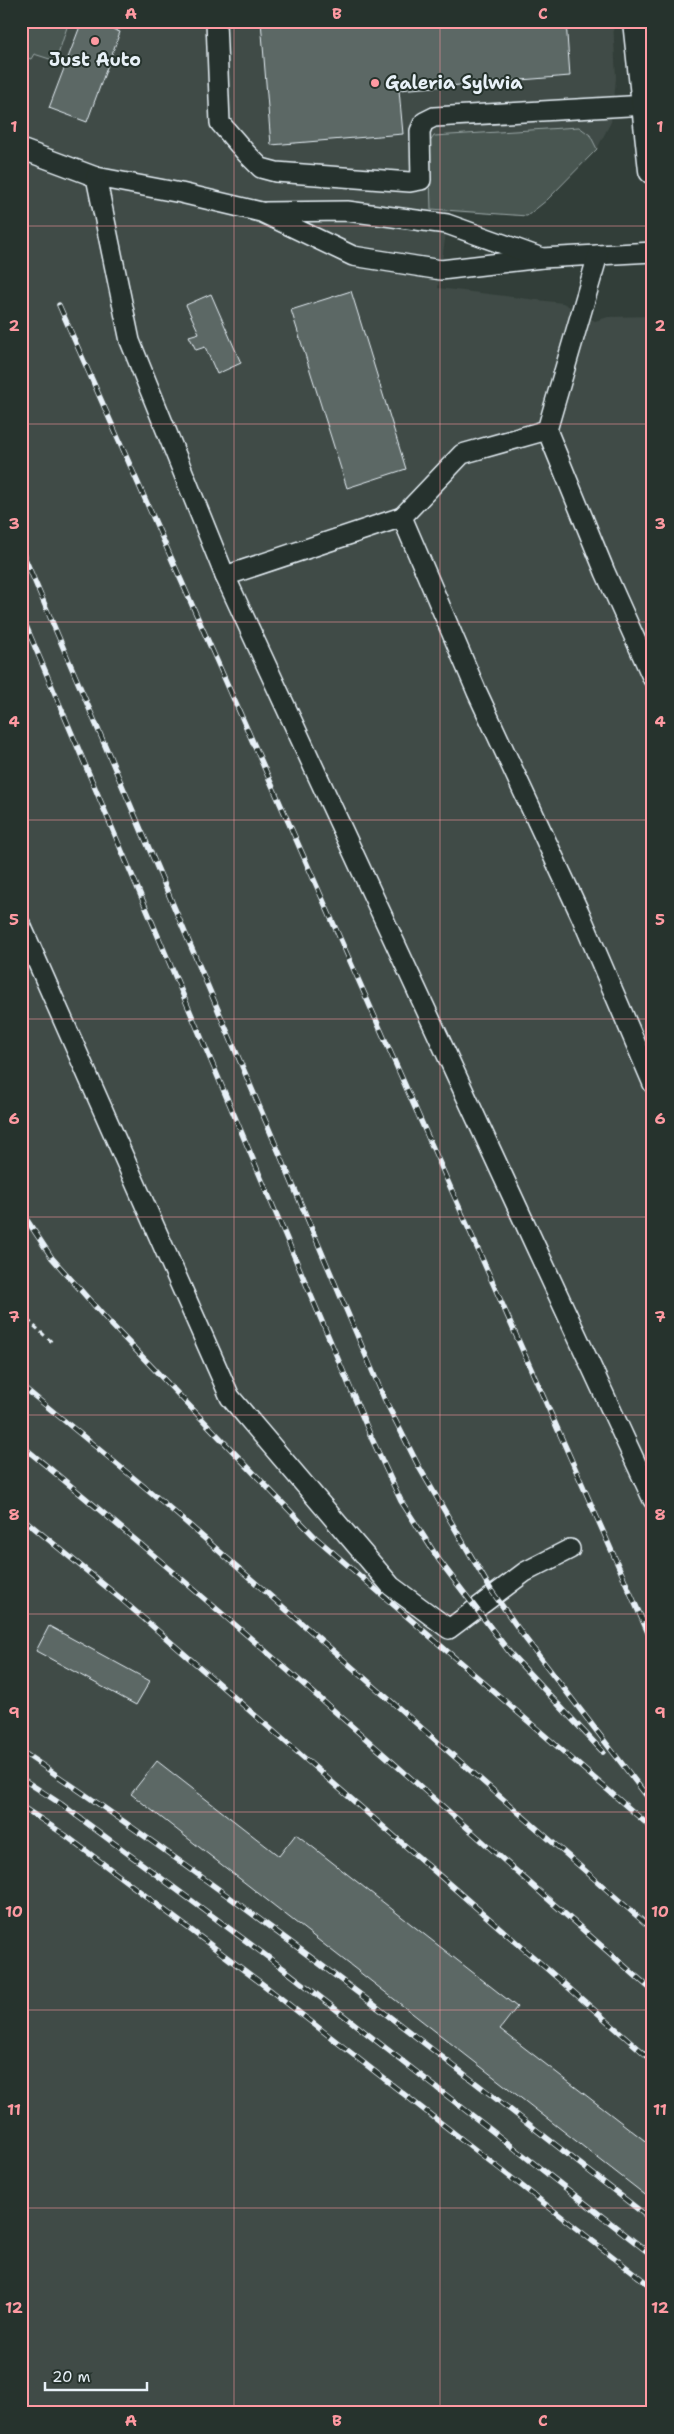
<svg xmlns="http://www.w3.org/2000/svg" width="674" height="2434" viewBox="0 0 674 2434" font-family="'Shantell Sans',sans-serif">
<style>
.built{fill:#3f4b46}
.green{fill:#495651;stroke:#98a4a4}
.building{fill:#5c6865;stroke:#e8f1f8}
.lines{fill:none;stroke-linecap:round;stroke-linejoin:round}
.lane-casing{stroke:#e8f1f8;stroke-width:22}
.street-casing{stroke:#e8f1f8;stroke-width:31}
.path{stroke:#e8f1f8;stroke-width:3;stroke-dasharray:5 4;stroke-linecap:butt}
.lane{stroke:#26332d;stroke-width:19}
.street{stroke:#26332d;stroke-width:28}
.rail-casing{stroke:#e8f1f8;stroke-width:5.5}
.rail{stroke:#26332d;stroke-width:4;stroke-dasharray:11;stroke-linecap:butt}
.grid{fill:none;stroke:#ff9aa2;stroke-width:1;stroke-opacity:0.55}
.poi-dot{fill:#ff9aa2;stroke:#26332d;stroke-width:2}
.labels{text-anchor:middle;stroke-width:4;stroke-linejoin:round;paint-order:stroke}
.poi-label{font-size:18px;font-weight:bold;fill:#e8f1f8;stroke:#26332d}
.neatline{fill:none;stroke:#ff9aa2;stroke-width:2}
.grid-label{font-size:16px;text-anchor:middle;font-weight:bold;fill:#ff9aa2}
</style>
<rect width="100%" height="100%" fill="#323e39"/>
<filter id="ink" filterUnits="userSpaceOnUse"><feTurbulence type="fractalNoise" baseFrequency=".02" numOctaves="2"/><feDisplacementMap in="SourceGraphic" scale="10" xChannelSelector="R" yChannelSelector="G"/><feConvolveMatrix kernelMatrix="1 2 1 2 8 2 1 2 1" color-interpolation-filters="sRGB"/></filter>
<g filter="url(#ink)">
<polygon class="built" points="21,21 613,21 616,78 614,101 611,122 597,149 547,200 527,216 449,212 438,288 563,303 595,321 608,317 653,316 653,2413 21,2413"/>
<g class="green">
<polygon points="21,21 69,21 56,61 34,54 31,59 21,56"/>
<polygon points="579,127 590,135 597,149 547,200 527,216 431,209 429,143 434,136"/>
</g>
<g class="building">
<polygon points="82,21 92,21 120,32 87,122 49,108"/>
<polygon points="261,21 566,21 570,76 399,90 403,134 271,145"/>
<polygon points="351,291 406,469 347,488 291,310"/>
<polygon points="211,294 241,363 217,374 205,347 196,350 189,336 199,333 186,305"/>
<polygon points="49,1626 150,1681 136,1705 36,1651"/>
<polygon points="157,1761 279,1856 296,1834 517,2007 500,2029 653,2147 653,2201 131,1794"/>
</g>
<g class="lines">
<g class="lane-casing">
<g id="lane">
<polyline points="216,21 220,123 247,154 261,168 276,172 410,182 421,180 420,131 424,122 434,117 646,105"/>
<polyline points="21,149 96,177 181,193 261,212 353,256 441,270 542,258"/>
<polyline points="96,177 130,341 225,576 653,1500"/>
<polyline points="266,212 347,211 447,224 542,258 653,252"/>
<polyline points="547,430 598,255"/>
<polyline points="225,576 402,517"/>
<polyline points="653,679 605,572 547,430 462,454 402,517 477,692 581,916 653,1084"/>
<polyline points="21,925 230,1397 391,1586 449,1629 525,1572 570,1549"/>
</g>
</g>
<g class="street-casing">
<polyline id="street" points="637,21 653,170"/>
</g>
<polyline class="path" points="21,1314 54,1344"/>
<use href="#lane" class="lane"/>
<use href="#street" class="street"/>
<g class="rail-casing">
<g id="rail">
<polyline points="59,305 653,1644"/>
<polyline points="21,549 384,1398 419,1467 491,1590 525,1638 653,1804"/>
<polyline points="21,614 372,1439 401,1501 439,1560 510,1653 603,1752"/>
<polyline points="21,1211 52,1258 109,1322 315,1537 653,1829"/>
<polyline points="21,1385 164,1503 653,1930"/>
<path d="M21,1445C237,1621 443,1808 653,1991"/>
<polyline points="21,1517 120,1598 653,2061"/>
<path d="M21,1751C239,1897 446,2059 653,2221"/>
<polyline points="21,1778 61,1804 284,1969 653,2256"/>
<polyline points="21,1806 65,1835 265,1986 653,2288"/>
</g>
</g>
<use href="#rail" class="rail"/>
</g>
</g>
<path class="grid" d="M234,21V2413M440,21V2413M21,226H653M21,424H653M21,622H653M21,820H653M21,1019H653M21,1217H653M21,1415H653M21,1614H653M21,1812H653M21,2010H653M21,2208H653"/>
<g class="poi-dot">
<circle cx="95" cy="41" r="5"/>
<circle cx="375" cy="83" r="5"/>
</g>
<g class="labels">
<g class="poi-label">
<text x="95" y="66">Just Auto</text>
<text x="385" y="89" text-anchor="start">Galeria Sylwia</text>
</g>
</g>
<rect width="674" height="2434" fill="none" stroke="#26332d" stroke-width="55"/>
<path d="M45 2382v8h102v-8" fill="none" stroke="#e8f1f8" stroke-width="2.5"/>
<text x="52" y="2382" font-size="15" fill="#e8f1f8" stroke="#26332d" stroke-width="4" paint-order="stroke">20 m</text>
<rect x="28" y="28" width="618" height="2378" class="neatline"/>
<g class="grid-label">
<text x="131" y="19">A</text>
<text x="337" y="19">B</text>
<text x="543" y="19">C</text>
<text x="14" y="132">1</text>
<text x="660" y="132">1</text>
<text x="14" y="331">2</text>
<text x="660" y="331">2</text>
<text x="14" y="529">3</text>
<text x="660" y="529">3</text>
<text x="14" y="727">4</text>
<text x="660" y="727">4</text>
<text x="14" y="925">5</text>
<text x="660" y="925">5</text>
<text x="14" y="1124">6</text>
<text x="660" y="1124">6</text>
<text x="14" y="1322">7</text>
<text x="660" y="1322">7</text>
<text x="14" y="1520">8</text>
<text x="660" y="1520">8</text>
<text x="14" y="1718">9</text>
<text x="660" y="1718">9</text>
<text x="14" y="1917">10</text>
<text x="660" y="1917">10</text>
<text x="14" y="2115">11</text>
<text x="660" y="2115">11</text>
<text x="14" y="2313">12</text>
<text x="660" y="2313">12</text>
<text x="131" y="2426">A</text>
<text x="337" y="2426">B</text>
<text x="543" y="2426">C</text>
</g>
</svg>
